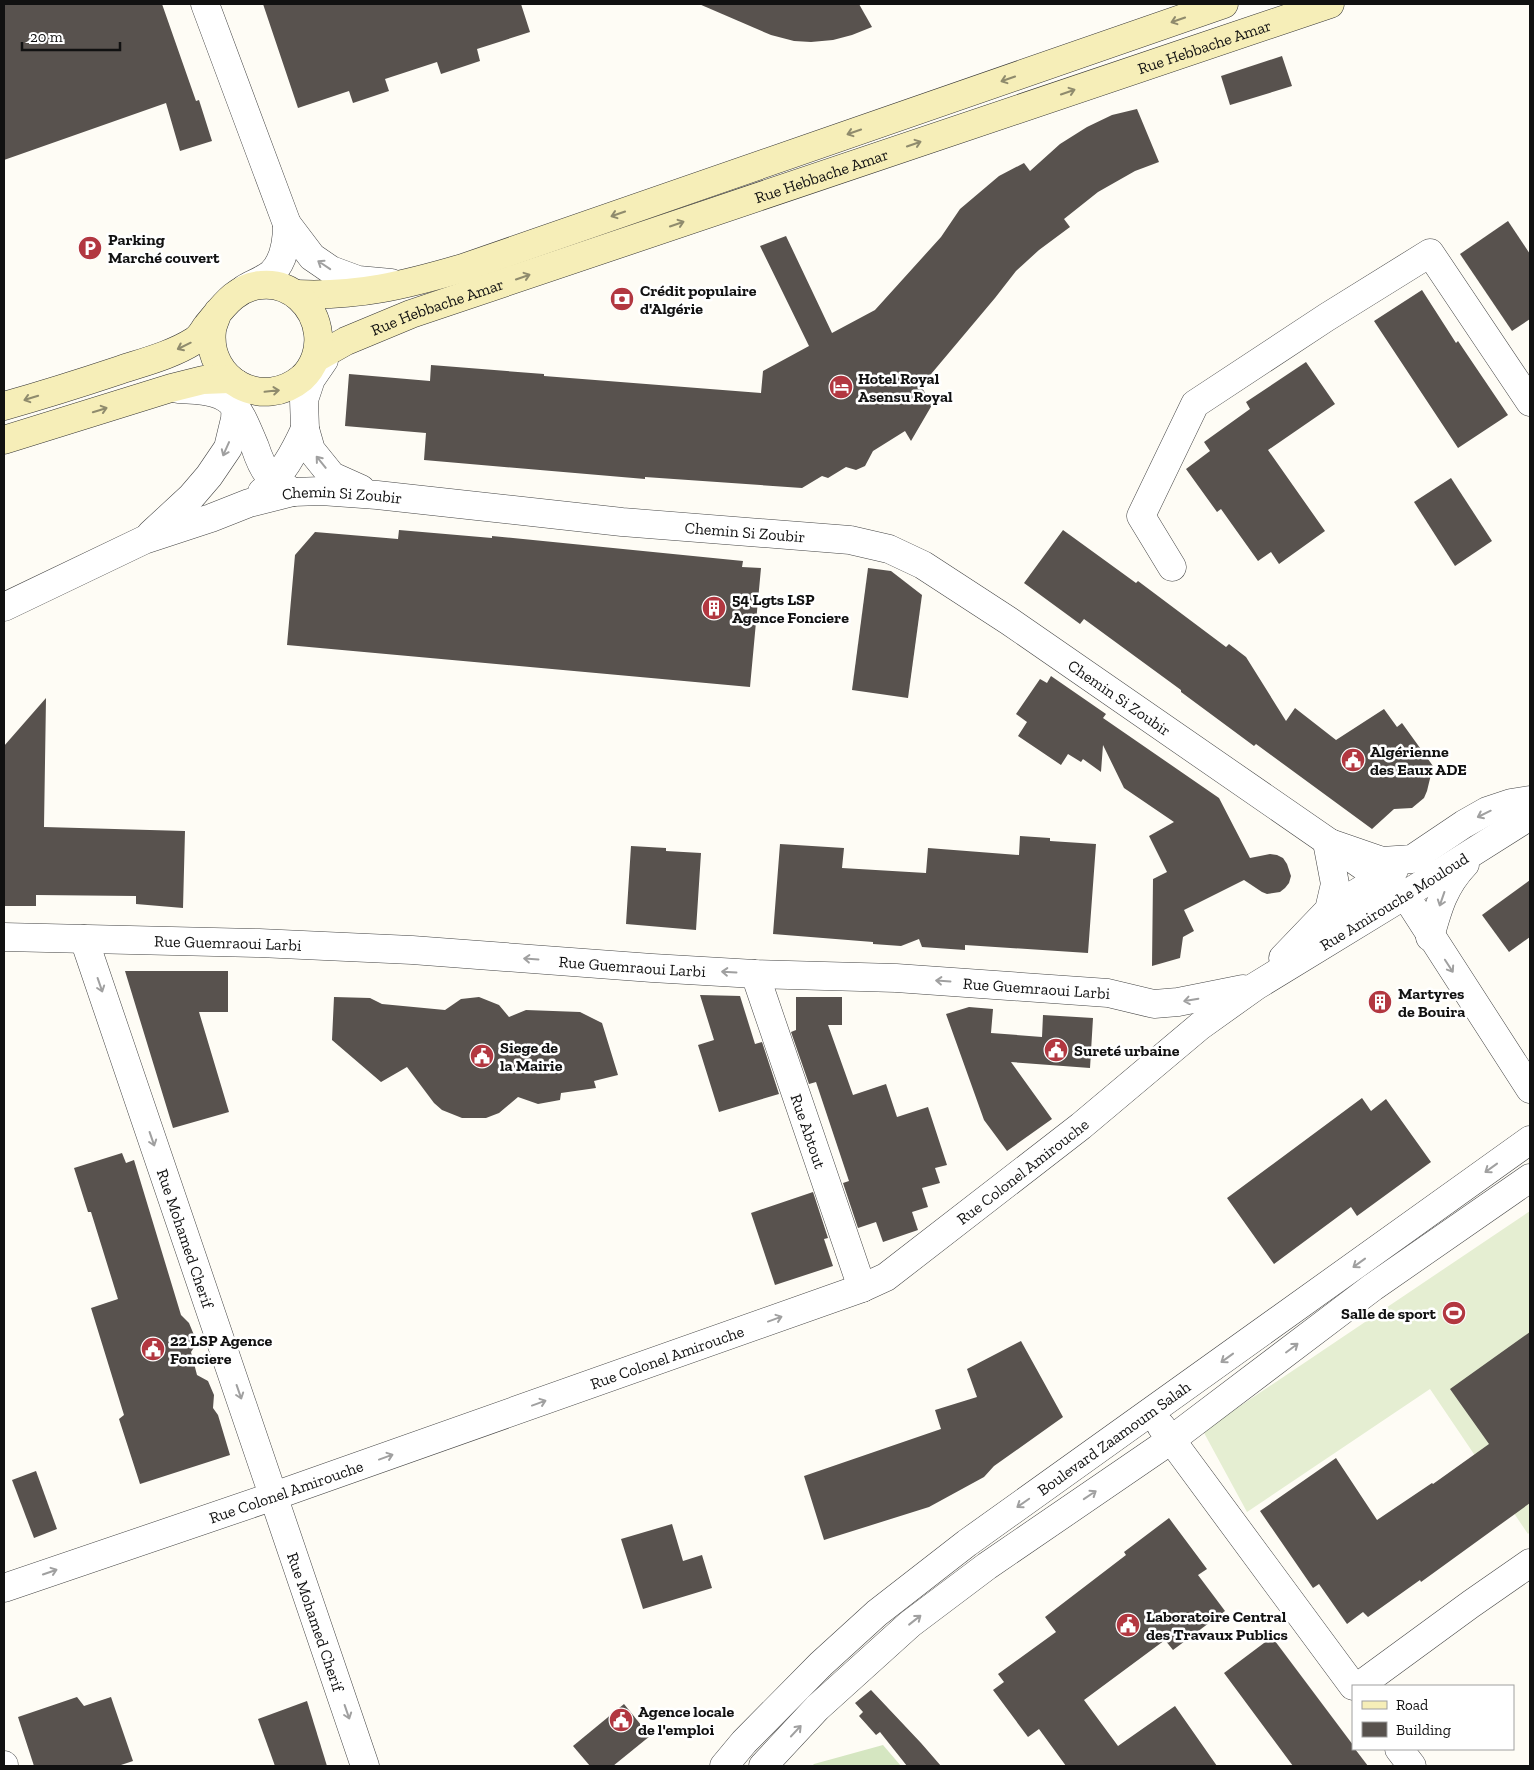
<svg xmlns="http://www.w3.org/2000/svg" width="1534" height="1770" viewBox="0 0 1534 1770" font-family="'Zilla Slab',serif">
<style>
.green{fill:#d5e6c1}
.pitch{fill:#e5eed2}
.building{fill:#58524e}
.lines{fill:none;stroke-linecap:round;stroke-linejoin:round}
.street-casing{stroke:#444;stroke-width:29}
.secondary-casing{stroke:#333;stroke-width:29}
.street{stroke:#fff;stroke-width:28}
.secondary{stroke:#f6eeb8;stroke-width:28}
.oneway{stroke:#8f8b6d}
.oneway2{stroke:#a0a0a0}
.labels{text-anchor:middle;stroke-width:5;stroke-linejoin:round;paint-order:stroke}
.street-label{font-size:16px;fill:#111;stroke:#fff}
.poi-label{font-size:16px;font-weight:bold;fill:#111;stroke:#fff;text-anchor:start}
</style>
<rect width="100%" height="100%" fill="#fefcf5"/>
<polygon class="green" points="883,1745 901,1766 812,1766 814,1764"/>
<polygon class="pitch" points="1530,1211 1530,1532 1528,1534 1430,1389 1247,1512 1203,1431"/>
<g class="building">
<polygon points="4,4 162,4 196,101 199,100 212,141 180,151 166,103 4,160"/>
<polygon points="263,4 521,4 530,32 477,49 480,61 441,74 437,62 385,79 389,91 353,103 349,91 298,108"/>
<polygon points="699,4 859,4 872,27 852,35 833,40 811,42 794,41 771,35"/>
<polygon points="1282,56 1292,86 1230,105 1221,76"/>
<polygon points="1137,109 1159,162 1135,171 1098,192 1064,219 1070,227 1039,250 1016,271 995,298 921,386 932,405 911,441 905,431 873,451 865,466 856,470 846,467 828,478 822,476 802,488 645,477 645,479 424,460 426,433 345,426 349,374 430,381 431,365 544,374 544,376 761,393 763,371 809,346 760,246 786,236 832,333 875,310 941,237 960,209 999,176 1024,163 1030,171 1060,144 1087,127 1112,115"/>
<polygon points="1508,221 1530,254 1530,319 1512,331 1460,254"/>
<polygon points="1422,290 1456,343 1458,341 1508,415 1458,448 1374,321"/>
<polygon points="1306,362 1335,404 1268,450 1325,531 1279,564 1271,552 1258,561 1221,509 1217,512 1186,469 1210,451 1204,442 1250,409 1246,402"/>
<polygon points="1451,478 1492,541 1455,566 1414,502"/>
<polygon points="399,530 492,538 492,536 743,561 742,567 761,568 750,687 287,645 295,555 315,532 398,539"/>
<polygon points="1063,530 1136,583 1138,581 1226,647 1229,644 1246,657 1286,721 1295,708 1336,740 1384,709 1397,727 1402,723 1433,766 1427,791 1424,798 1412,808 1394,809 1372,829 1256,744 1254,746 1181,692 1181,690 1084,619 1080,624 1024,583"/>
<polygon points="868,568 891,571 922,595 908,698 852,690"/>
<polygon points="1051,676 1106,714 1103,718 1219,798 1250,858 1270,854 1277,855 1283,858 1287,864 1291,876 1289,883 1285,888 1280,892 1267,894 1262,892 1244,880 1184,910 1194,931 1183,937 1180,958 1152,966 1153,879 1167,872 1149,836 1174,822 1124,788 1103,745 1101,772 1083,759 1081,762 1068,754 1061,765 1018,736 1027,722 1016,714 1040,679 1047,683"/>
<polygon points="46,698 44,827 185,831 183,908 136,904 136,896 36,895 36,906 4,906 4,746"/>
<polygon points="1020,836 1050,838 1050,841 1096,844 1088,953 965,945 965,950 922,947 919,939 901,946 873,944 873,942 773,934 780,844 844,848 842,868 926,873 928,848 1019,855"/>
<polygon points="631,846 666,848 666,851 701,853 696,930 626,924"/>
<polygon points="1530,880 1530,937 1509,952 1482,915"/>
<polygon points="125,971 228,971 228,1012 199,1012 229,1112 173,1128"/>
<polygon points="700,995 740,996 755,1044 762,1042 779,1094 719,1112 698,1045 714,1040"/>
<polygon points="334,997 370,998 382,1004 445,1010 461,999 479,997 499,1005 509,1017 526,1010 580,1012 602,1023 618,1075 594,1081 596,1088 561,1093 560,1100 538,1104 518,1097 499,1113 486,1118 462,1118 442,1110 434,1103 407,1067 381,1082 332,1040"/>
<polygon points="796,997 842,997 842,1025 828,1025 853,1095 886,1084 897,1117 928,1107 947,1165 935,1168 940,1183 922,1188 928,1207 912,1212 918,1230 883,1242 876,1222 858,1228 843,1183 849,1181 816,1082 809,1084 791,1032 796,1030"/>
<polygon points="969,1007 993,1009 991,1033 1042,1037 1043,1015 1093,1018 1090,1068 1011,1062 1052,1119 1007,1151 984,1120 946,1014"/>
<polygon points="1362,1098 1371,1111 1386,1099 1431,1162 1357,1216 1351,1207 1274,1264 1227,1198"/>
<polygon points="122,1153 126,1163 134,1160 181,1315 189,1323 194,1335 195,1346 191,1352 197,1375 208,1381 214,1395 213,1408 218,1415 230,1455 140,1484 119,1419 124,1415 91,1308 118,1299 91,1212 88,1212 74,1168"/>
<polygon points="813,1192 828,1238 824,1239 833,1266 775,1285 751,1213"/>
<polygon points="1530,1332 1530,1503 1421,1582 1420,1580 1368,1617 1363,1612 1347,1624 1319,1584 1313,1588 1260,1511 1336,1458 1377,1520 1432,1483 1433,1484 1489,1444 1450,1389"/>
<polygon points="1021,1341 1063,1417 994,1466 984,1477 929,1507 824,1540 804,1476 941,1429 935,1410 977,1397 967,1369"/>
<polygon points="36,1471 57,1529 34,1538 12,1480"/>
<polygon points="1169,1518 1207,1569 1198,1575 1225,1611 1173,1650 1165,1640 1084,1700 1118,1746 1175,1706 1217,1766 1066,1766 1039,1729 1028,1737 993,1690 1004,1682 998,1674 1056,1632 1045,1617 1126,1555 1124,1552"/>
<polygon points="672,1524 683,1561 702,1555 712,1588 643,1609 621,1539"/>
<polygon points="1272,1637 1353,1745 1353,1749 1355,1749 1368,1766 1293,1766 1224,1673"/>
<polygon points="871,1690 921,1743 941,1766 907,1766 880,1732 876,1735 859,1716 863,1712 855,1703"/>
<polygon points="77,1697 84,1706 111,1697 133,1761 118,1766 34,1766 18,1717"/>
<polygon points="307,1701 327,1766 275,1766 258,1719"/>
<polygon points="624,1704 650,1736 613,1766 590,1766 573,1746"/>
</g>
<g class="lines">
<g class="street-casing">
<g id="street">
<polyline points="205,4 287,224 312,257 331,270 358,280 391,283"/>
<path d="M244,289C252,284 264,280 272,273C284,261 287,240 287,224"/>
<polyline points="324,360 311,379 304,400 305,429 311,450 332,476 361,489"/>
<path d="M178,389C232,391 235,399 255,447C258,456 262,467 268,474C275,482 285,487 293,492"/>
<path d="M262,492C282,475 294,453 305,429"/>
<polyline points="151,534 191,497 209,476 228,448 235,419 237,384"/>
<polyline points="1172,567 1141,516 1195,404 1327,317 1430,253 1530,402"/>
<path id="s1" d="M4,607L144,540L211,518L249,503L293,492L321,491L377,495L622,522L850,540L889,549L923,565L1009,621L1405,895L1530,1089"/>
<polyline points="1329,910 1394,870"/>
<path id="s2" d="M4,937L259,943L412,950L652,968L755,974L896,978L1108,993L1154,1004L1178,1002L1243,989"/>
<path d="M1430,937C1438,908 1444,886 1465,864"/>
<path id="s3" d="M84,939L365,1766"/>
<polyline points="1283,958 1329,910 1335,884 1327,842 1382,861 1412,859 1464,824 1487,811 1511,803 1530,800"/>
<path id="s4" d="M755,974L862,1288"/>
<polyline points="1161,1426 1353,1686"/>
<path id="s5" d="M4,1588L274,1496L862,1288L886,1277L1081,1126L1200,1026L1256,986L1405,895L1530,816"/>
<polyline points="1359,1686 1471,1604 1530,1563"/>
<polyline points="1399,1749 1412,1766"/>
<polyline points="4,1765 4,1766"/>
<path id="s6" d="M724,1766L744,1742L821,1664L877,1613L967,1543L1530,1140"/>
<polyline points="763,1766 817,1708 910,1624 987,1566 1171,1440 1373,1287 1530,1178"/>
</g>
</g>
<g class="secondary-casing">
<g id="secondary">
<path d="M296,294C357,297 405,285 463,268L1224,4"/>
<path id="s7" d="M316,358L346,341L411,314L1330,4"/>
<path d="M4,406C43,395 81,383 120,370C144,362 172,355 194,341C199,338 203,332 206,327C222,308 235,287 261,285C291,282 315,306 318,334C320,350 314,367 302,378C263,411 206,381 212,330C213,324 216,318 218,312"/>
<polyline points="4,440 171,388 203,380 229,379"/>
</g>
</g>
<use href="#street" class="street"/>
<use href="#secondary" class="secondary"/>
</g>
<defs><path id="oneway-shaft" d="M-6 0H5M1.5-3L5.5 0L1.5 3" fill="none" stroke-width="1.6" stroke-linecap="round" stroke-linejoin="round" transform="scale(1.25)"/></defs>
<g class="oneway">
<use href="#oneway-shaft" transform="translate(1178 20) rotate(161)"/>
<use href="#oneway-shaft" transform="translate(1008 79) rotate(161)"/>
<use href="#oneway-shaft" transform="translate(1068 92) rotate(-19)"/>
<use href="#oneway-shaft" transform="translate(854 132) rotate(161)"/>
<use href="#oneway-shaft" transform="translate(914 144) rotate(-19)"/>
<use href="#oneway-shaft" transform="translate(618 214) rotate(161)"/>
<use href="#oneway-shaft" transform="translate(677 224) rotate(-19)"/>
<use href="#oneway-shaft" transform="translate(523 277) rotate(-19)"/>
<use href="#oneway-shaft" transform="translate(184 346) rotate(154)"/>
<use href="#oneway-shaft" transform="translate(272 391) rotate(-6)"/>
<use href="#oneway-shaft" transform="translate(31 398) rotate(163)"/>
<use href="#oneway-shaft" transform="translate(100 410) rotate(-17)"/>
</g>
<g class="oneway2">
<use href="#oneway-shaft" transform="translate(324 265) rotate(-146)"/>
<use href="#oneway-shaft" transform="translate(226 449) rotate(114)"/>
<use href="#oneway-shaft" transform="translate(321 462) rotate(-129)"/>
<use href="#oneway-shaft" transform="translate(1484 814) rotate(154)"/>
<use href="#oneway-shaft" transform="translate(1442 899) rotate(109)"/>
<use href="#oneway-shaft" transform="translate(531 959) rotate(-176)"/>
<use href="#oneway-shaft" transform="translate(1449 966) rotate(57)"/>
<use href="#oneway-shaft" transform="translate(729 972) rotate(-177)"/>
<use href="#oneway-shaft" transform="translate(943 981) rotate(-176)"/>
<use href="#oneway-shaft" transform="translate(100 985) rotate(71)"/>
<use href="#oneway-shaft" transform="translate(1191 1000) rotate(170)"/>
<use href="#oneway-shaft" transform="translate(152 1139) rotate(71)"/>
<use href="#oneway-shaft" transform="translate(1491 1168) rotate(144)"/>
<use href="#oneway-shaft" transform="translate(1359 1263) rotate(144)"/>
<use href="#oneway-shaft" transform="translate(775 1319) rotate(-20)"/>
<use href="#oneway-shaft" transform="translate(1292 1348) rotate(-37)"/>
<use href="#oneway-shaft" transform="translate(1227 1358) rotate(144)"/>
<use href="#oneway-shaft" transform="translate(239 1392) rotate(71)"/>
<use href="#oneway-shaft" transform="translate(539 1403) rotate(-20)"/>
<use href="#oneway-shaft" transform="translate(386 1457) rotate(-20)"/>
<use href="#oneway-shaft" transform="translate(1090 1495) rotate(-34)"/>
<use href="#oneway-shaft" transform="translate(1023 1503) rotate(145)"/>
<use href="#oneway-shaft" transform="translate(50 1572) rotate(-19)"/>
<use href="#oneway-shaft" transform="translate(915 1620) rotate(-38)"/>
<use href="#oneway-shaft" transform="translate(347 1712) rotate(71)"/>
<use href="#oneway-shaft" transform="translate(796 1731) rotate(-47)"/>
</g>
<defs>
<g id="parking-disc" transform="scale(1.25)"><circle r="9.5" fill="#b23740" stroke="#fff"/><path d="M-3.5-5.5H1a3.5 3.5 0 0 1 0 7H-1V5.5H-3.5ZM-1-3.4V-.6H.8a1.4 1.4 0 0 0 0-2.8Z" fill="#fff"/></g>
<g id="bank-disc" transform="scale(1.25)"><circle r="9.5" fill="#b23740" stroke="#fff"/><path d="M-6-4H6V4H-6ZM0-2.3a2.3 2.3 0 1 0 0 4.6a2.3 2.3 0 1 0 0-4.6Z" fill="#fff"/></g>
<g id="hotel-disc" transform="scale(1.25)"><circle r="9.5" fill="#b23740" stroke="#fff"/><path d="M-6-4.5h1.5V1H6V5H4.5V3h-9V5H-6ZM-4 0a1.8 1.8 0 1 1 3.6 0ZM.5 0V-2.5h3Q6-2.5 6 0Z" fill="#fff"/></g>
<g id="building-disc" transform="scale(1.25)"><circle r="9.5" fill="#b23740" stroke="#fff"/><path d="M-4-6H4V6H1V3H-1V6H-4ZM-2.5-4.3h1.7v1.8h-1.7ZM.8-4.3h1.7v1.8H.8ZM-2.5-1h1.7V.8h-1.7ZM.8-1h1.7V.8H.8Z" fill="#fff"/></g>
<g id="civic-disc" transform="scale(1.25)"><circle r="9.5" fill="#b23740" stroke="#fff"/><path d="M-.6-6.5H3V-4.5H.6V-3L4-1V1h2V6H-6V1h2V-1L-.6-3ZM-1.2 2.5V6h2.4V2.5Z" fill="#fff"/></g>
<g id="stadium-disc" transform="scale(1.25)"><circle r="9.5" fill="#b23740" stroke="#fff"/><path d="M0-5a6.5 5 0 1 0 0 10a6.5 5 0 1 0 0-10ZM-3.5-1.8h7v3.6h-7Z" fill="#fff"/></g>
</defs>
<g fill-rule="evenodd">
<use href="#parking-disc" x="90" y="248"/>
<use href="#bank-disc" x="622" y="299"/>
<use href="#hotel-disc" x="841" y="387"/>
<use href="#building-disc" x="714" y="608"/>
<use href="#civic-disc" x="1353" y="760"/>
<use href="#building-disc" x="1380" y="1002"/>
<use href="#civic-disc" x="1056" y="1050"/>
<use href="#civic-disc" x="482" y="1056"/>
<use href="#stadium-disc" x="1454" y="1313"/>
<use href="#civic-disc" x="153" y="1349"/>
<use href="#civic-disc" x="1128" y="1625"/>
<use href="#civic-disc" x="621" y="1720"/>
</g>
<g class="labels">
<g class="street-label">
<text dy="6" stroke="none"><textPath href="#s7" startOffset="942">Rue Hebbache Amar</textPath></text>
<text dy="6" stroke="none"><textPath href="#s7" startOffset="538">Rue Hebbache Amar</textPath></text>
<text dy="6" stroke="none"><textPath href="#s7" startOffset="132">Rue Hebbache Amar</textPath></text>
<text dy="6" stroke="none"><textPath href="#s1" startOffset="361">Chemin Si Zoubir</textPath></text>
<text dy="6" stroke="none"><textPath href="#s1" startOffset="766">Chemin Si Zoubir</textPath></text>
<text dy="6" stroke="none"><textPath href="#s1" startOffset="1186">Chemin Si Zoubir</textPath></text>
<text dy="6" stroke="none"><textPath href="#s5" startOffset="1568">Rue Amirouche Mouloud</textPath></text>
<text dy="6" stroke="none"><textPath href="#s2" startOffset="224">Rue Guemraoui Larbi</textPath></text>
<text dy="6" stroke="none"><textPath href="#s2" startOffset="629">Rue Guemraoui Larbi</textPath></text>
<text dy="6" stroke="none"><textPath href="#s2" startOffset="1034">Rue Guemraoui Larbi</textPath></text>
<text dy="6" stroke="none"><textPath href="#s4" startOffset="166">Rue Abtout</textPath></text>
<text dy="6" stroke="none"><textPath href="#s5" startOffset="1108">Rue Colonel Amirouche</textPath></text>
<text dy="6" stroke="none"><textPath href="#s3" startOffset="316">Rue Mohamed Cherif</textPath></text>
<text dy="6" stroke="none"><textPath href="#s5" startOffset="702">Rue Colonel Amirouche</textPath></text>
<text dy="6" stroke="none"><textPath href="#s6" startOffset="511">Boulevard Zaamoum Salah</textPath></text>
<text dy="6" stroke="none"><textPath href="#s5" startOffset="298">Rue Colonel Amirouche</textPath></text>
<text dy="6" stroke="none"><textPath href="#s3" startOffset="721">Rue Mohamed Cherif</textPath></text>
</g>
<g class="poi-label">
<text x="108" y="245">Parking<tspan x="108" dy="18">Marché couvert</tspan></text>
<text x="640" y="296">Crédit populaire<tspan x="640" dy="18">d'Algérie</tspan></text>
<text x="858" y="384">Hotel Royal<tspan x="858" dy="18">Asensu Royal</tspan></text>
<text x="732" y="605">54 Lgts LSP<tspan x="732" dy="18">Agence Fonciere</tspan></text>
<text x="1370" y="757">Algérienne<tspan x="1370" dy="18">des Eaux ADE</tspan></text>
<text x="1398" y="999">Martyres<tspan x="1398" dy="18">de Bouira</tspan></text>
<text x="500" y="1053">Siege de<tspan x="500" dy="18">la Mairie</tspan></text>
<text x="1074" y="1056">Sureté urbaine</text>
<text x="1436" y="1319" text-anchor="end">Salle de sport</text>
<text x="170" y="1346">22 LSP Agence<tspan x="170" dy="18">Fonciere</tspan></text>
<text x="1146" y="1622">Laboratoire Central<tspan x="1146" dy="18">des Travaux Publics</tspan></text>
<text x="638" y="1717">Agence locale<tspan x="638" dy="18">de l'emploi</tspan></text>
</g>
</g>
<rect width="1534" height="1770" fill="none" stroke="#111111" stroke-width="10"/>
<rect x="1352" y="1685" width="162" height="65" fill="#ffffff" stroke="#a0a0a0"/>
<rect x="1362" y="1701" width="25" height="8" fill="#f6eeb8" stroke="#a0a0a0"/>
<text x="1396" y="1710" font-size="15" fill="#111111">Road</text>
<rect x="1362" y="1722" width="25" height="15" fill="#58524e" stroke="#a0a0a0"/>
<text x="1396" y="1735" font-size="15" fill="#111111">Building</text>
<path d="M22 42v8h98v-8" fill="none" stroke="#111111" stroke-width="2.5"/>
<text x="30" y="42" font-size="15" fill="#111111" stroke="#ffffff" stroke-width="4" paint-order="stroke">20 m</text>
</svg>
